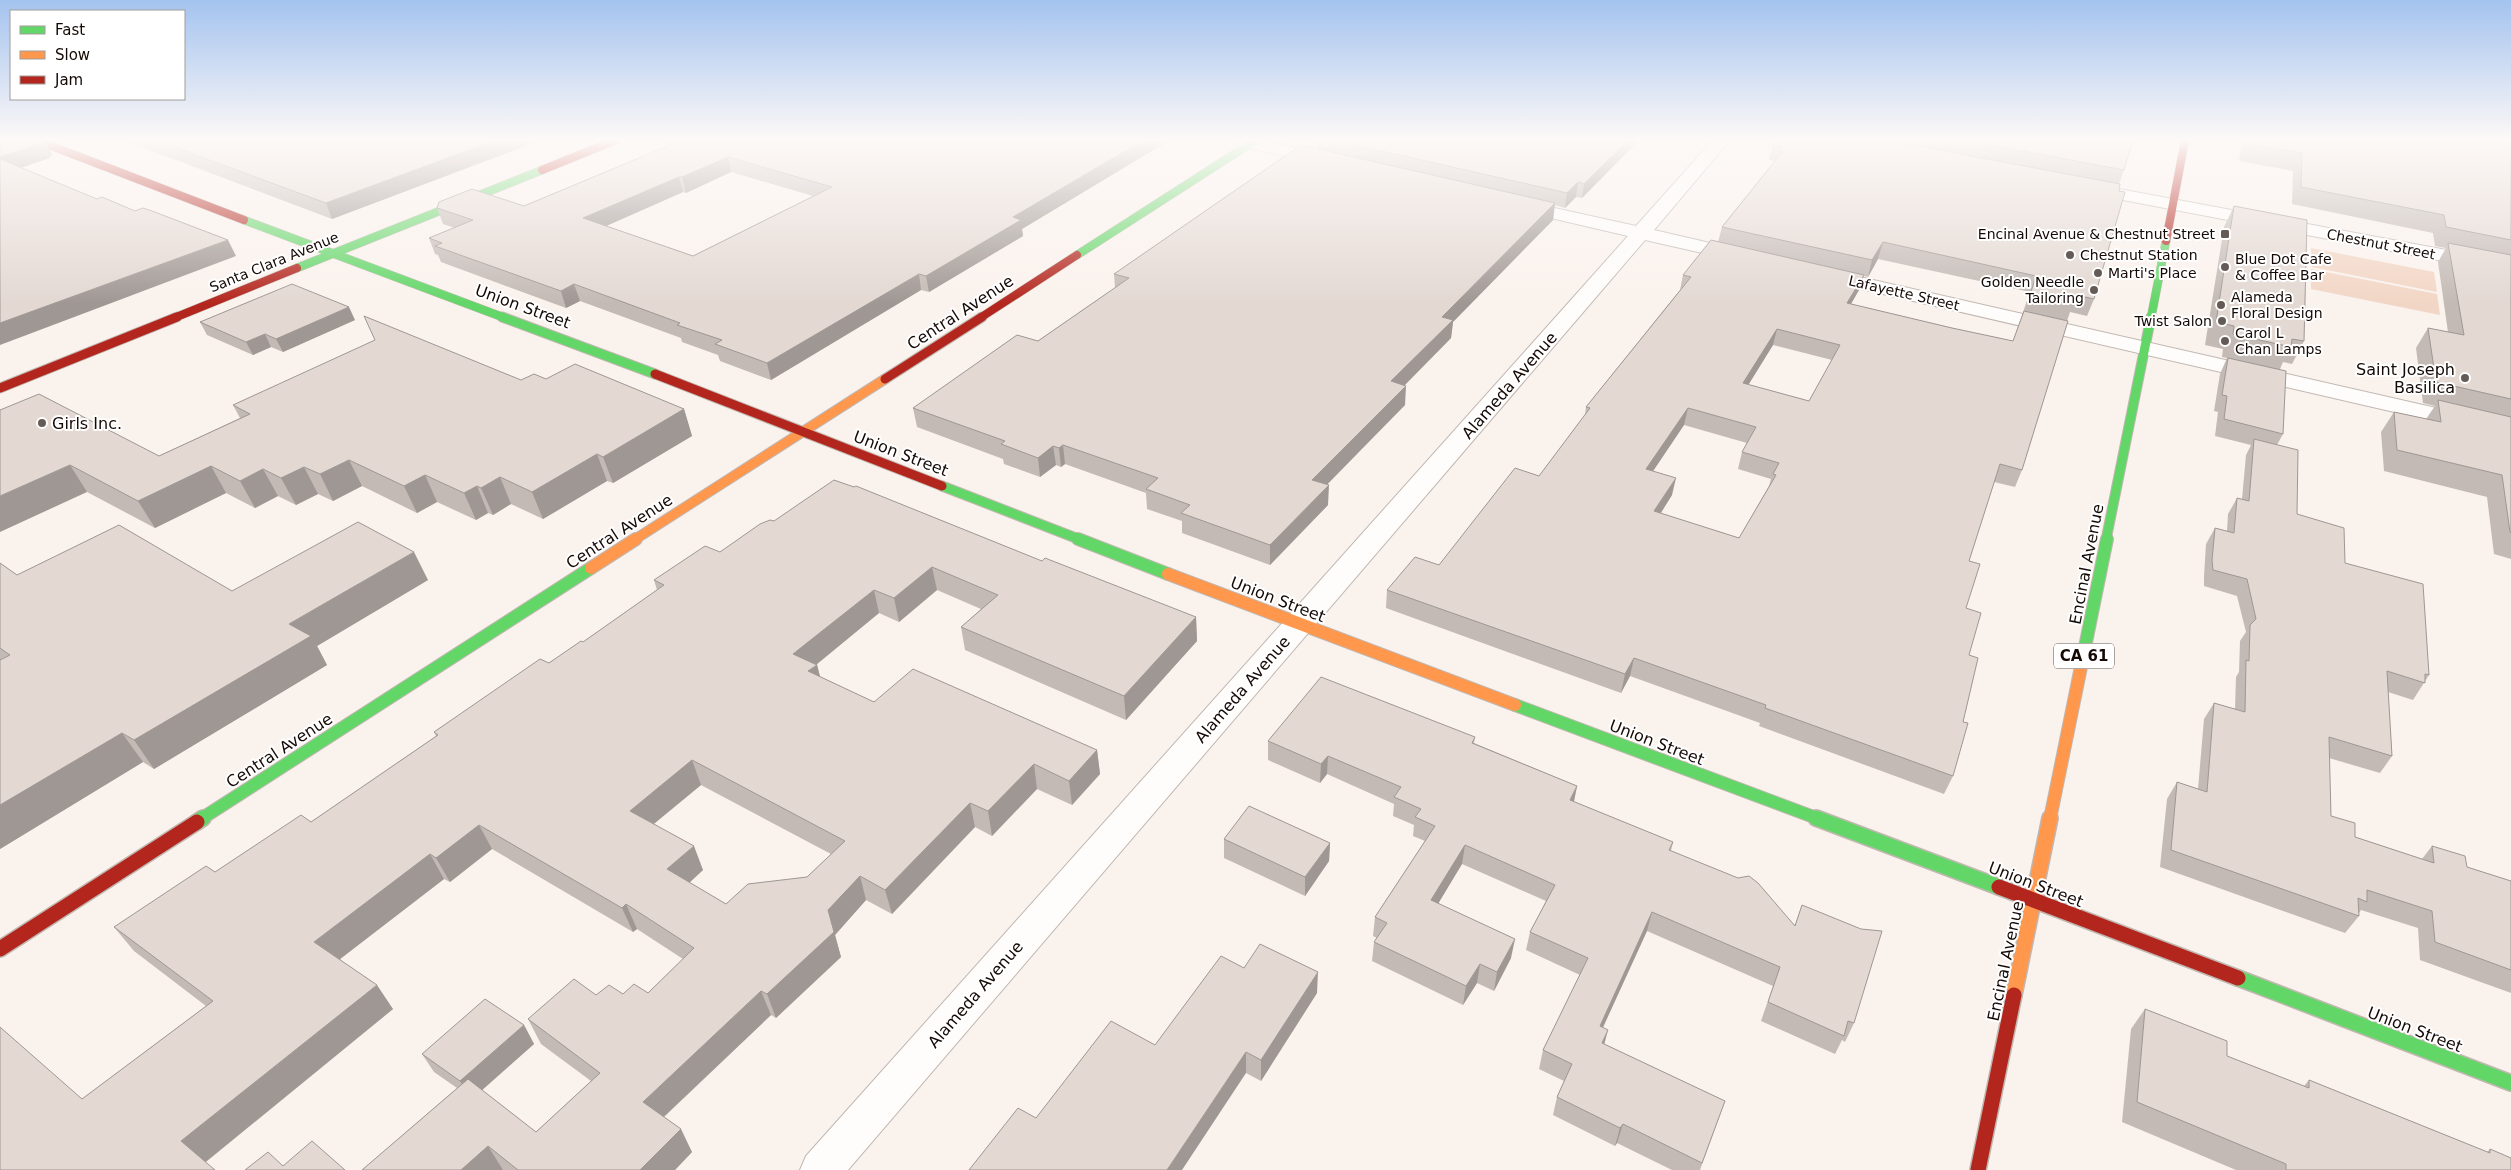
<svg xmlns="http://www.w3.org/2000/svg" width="2511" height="1170" viewBox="0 0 2511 1170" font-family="'DejaVu Sans',sans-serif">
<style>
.green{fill:#f2d6c5}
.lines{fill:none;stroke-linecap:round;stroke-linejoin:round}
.street-casing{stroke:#c1b7b1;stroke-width:2}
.fast-far3-casing{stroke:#c1b7b1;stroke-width:9}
.fast-far2-casing{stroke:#c1b7b1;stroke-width:11}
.fast-far1-casing{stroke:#c1b7b1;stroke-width:14}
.fast-casing{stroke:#c1b7b1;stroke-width:18}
.slow-far2-casing{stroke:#c1b7b1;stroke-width:11}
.slow-far1-casing{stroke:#c1b7b1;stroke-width:14}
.slow-casing{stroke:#c1b7b1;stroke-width:18}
.jam-far2-casing{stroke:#c1b7b1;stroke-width:9}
.jam-far1-casing{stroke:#c1b7b1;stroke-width:11}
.jam-casing{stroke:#c1b7b1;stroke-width:18}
.street{fill:#fefdfc;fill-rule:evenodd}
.fast-far3{stroke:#63d668;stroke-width:8}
.fast-far2{stroke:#63d668;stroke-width:9}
.fast-far1{stroke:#63d668;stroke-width:12}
.fast{stroke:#63d668;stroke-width:15}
.slow-far2{stroke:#ff974d;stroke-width:9}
.slow-far1{stroke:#ff974d;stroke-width:12}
.slow{stroke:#ff974d;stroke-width:15}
.jam-far2{stroke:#b3261e;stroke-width:8}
.jam-far1{stroke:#b3261e;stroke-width:9}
.jam{stroke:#b3261e;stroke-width:15}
.wall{fill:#c3bab5;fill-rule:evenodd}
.shaded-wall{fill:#9f9793}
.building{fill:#e3d8d2;stroke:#9f9793;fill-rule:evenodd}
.poi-dot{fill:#645b56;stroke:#fff;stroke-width:2}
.labels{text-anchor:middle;stroke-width:4;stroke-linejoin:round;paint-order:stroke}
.far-poi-label{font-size:14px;fill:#140904;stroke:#fff;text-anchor:start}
.far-street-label{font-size:14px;fill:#140904;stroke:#fff}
.shield{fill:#fff;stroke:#5a534f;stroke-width:1}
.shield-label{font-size:15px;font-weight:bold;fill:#140904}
.street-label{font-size:16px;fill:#140904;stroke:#fff}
.poi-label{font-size:16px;fill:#140904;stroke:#fff;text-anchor:end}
</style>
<rect width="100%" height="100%" fill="#faf2ed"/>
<g class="green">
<polygon points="2311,248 2434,272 2437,292 2312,267"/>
<polygon points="2311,269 2437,294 2440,315 2311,289"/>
</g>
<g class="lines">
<g class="street-casing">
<g id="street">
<polygon points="1231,140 1262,140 1334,157 1337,161 1334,165 1328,166 1233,144"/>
<polygon points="1713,140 1730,140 1654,230 1749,252 1752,256 1749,260 1742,262 1645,240 848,1170 800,1170 806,1156 1628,236 1512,209 1509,205 1512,201 1518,200 1636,226"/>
<polygon points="2087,183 2511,262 2511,274 2081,192 2078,188 2081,184"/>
<polygon points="1825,269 2511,425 2511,439 1818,279 1815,275 1818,271"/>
</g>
</g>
<g class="fast-far3-casing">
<g id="fast-far3">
<polyline points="244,220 505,318"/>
<polyline points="1077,255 1256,140"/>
<polyline points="297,268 542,170"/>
<polyline points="2151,318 2166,241"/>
</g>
</g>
<g class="fast-far2-casing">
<g id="fast-far2">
<polyline points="502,317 655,374"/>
<polyline points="942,486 1081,540"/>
<polyline points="2106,540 2151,317"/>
</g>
</g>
<g class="fast-far1-casing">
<g id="fast-far1">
<polyline points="1078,539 1168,574"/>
<polyline points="2084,652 2107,539"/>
<polyline points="1515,705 1819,819"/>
<polyline points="201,819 591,568"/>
</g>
</g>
<g class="fast-casing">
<g id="fast">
<polyline points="1816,818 1999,887"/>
<polyline points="197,822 203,818"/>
<polyline points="2238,978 2511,1083"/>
</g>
</g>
<g class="slow-far2-casing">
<polyline id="slow-far2" points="634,540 885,379"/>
</g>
<g class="slow-far1-casing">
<g id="slow-far1">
<polyline points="591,568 636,539"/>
<polyline points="1168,574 1515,705"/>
<polyline points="2050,819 2084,652"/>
</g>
</g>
<g class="slow-casing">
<polyline id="slow" points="2014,995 2050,818"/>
</g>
<g class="jam-far2-casing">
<g id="jam-far2">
<polyline points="36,140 244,220"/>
<polyline points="542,170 616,140"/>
<polyline points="2166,241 2185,140"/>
<polyline points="174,318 297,268"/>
<polyline points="980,318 1077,255"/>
</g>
</g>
<g class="jam-far1-casing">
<g id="jam-far1">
<polyline points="655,374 942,486"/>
<polyline points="885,379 982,317"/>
<polyline points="0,388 177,317"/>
</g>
</g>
<g class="jam-casing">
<g id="jam">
<polyline points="1999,887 2238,978"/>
<polyline points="0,949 197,822"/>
<polyline points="1978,1170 2014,995"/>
</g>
</g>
<use href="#street" class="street"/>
<use href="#fast-far3" class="fast-far3"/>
<use href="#fast-far2" class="fast-far2"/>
<use href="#fast-far1" class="fast-far1"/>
<use href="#fast" class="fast"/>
<use href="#slow-far2" class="slow-far2"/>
<use href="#slow-far1" class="slow-far1"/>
<use href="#slow" class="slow"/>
<use href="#jam-far2" class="jam-far2"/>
<use href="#jam-far1" class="jam-far1"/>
<use href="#jam" class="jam"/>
</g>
<g class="wall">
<polygon points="123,140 541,140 332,219"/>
<path d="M655,140H1170L1022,229L1023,236L929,292L921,290L771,380L720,361L718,355L682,342L681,338L580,301L566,308L441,262L438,255L435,254L429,238L455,228L443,224L437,208L524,206L670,145ZM731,172L813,196L693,256L606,226L683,192L686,193Z"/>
<polygon points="1317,140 1639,140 1582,198 1576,197 1565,208 1555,205 1553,220 1453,322 1451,338 1405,385 1405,405 1326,484 1328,505 1270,565 1182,533 1182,521 1147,509 1146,493 1065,464 1061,467 1056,465 1040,477 1004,464 1003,459 917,427 913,408 1038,341 1115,288 1114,274 1317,149"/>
<path d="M1777,140H2133L2124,170L2119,184L2094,299L2087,316L2070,312L2067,321L2022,470L2015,487L1994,482L1969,561L1966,608L1969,655L1963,722L1953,776L1944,794L1759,726L1760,723L1630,676L1621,693L1386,608L1387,590L1439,565L1539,476L1585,415L1586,407L1680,290L1683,275L1718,242L1722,227L1775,161L1769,160L1773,145ZM1878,259L2030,292L2013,341L1952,328L1851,304L1859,290L1864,276L1868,277ZM1773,345L1832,360L1809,401L1748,385ZM1684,425L1747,443L1742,452L1738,469L1771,479L1769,486L1739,538L1660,513L1672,495L1653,471Z"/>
<polygon points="2242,140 2511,140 2511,559 2494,554 2487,497 2384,471 2381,432 2394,412 2426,419 2435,406 2423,403 2416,348 2428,328 2448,332 2438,262 2446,248 2435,246 2433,233 2292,204 2293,171 2239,161"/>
<polygon points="2234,206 2304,341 2292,364 2283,362 2280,369 2283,434 2277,445 2297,514 2345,563 2429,675 2413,700 2388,692 2392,756 2380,773 2329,758 2331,816 2355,837 2422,859 2432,846 2467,867 2511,881 2511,993 2420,960 2418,928 2361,910 2359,913 2359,916 2345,933 2160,867 2167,799 2177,782 2198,789 2204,719 2214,703 2235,709 2236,677 2239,672 2240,641 2246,632 2237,596 2204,586 2204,576 2206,544 2215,528 2227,531 2228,514 2237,498 2242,499 2246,455 2251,445 2215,436 2218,412 2214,411 2220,374 2227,358 2222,357 2223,349 2205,345 2224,227"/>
<polygon points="355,320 283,352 271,347 253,355 207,335 200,322"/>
<polygon points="546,379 684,409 692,436 613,483 607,481 543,519 511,504 493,515 488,513 476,520 437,502 417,513 362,486 333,501 318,494 296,505 278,496 255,508 226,493 155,528 87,492 0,410 159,456 240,418 233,405 521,380"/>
<path d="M774,521L1042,561L1196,617L1197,641L1126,720L965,650L961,627L981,609L937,590L899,622L879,613L817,664L820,677L874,702L1097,750L1100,774L1072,805L1037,789L992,836L975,827L892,914L866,900L835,935L841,957L776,1018L771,1015L664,1117L692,1152L675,1170H362L457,1088L434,1072L422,1054L524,1025L534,1044L482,1090L536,1132L591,1081L541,1044L528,1019L596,995L648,993L683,959L637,929L633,932L492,849L450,882L444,879L340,959L393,1009L206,1162L82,1099L206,1006L134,951L114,927L311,822L436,736L434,732L583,642L657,590L654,580L720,552ZM701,785L831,854L807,877L726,904L689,883L703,870L654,824Z"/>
<polygon points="0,563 17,575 232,591 428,580 317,646 327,665 154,769 143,762 0,849"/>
<polygon points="1475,737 1474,743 1577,786 1574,802 1673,842 1671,851 1795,925 1802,905 1854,1023 1845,1042 1842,1040 1835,1054 1761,1021 1773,986 1647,931 1602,1028 1604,1044 1725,1101 1700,1170 1672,1170 1617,1143 1615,1146 1553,1115 1557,1097 1564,1081 1539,1069 1543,1050 1580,975 1526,950 1530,932 1546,901 1462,864 1438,903 1511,958 1494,991 1477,983 1463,1005 1372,961 1374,942 1377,938 1373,936 1375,917 1425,841 1413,836 1414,825 1393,816 1394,804 1327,774 1320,783 1268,760 1268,741"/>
<polygon points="1224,839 1330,843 1329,861 1305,896 1224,858"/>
<polygon points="1244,968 1317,993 1261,1081 1246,1073 1036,1118 1155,1045"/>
<polygon points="2145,1009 2227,1056 2304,1086 2309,1080 2487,1152 2490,1149 2511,1170 2236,1170 2122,1122 2131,1029"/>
</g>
<g class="shaded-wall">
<polygon points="43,140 44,140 52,154 50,158 6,173 0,162 0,157"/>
<polygon points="496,140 541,140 332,219 326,203"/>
<polygon points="1144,140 1170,140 1022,229 1023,236 929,292 926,276 1013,217"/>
<polygon points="1628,140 1639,140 1582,198 1584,184"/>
<polygon points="728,157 731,172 686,193 682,177"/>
<polygon points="679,177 683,192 588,234 583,218"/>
<polygon points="1578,182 1576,197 1565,208 1567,193"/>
<polygon points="1555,203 1553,220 1453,322 1451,338 1390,400 1391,381 1442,317"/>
<polygon points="228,240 236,256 0,345 0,323"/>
<polygon points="1883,242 1878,259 1868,277 1872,260"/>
<polygon points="919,274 921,290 771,380 767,363"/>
<polygon points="1864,275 1859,290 1842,319 1847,303"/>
<polygon points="574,284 580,301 566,308 561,291"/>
<polygon points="349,307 355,320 283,352 276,339"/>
<polygon points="1777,329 1773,345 1739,400 1743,383"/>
<polygon points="265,334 271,347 253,355 246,342"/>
<polygon points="1406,386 1405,405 1312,500 1312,480"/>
<polygon points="1688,408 1684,425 1643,486 1646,469"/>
<polygon points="684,409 692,436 613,483 603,457"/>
<polygon points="1063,445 1065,464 1061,467 1059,448"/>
<polygon points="1053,446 1056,465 1040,477 1038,458"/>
<polygon points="597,454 607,481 543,519 532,492"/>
<polygon points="349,460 362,486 333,501 320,474"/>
<polygon points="70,465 87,492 0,532 0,496"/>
<polygon points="211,466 226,493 155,528 138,501"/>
<polygon points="304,467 318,494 296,505 281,478"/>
<polygon points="263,469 278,496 255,508 240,481"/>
<polygon points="425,475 437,502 417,513 404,486"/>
<polygon points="500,477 511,504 493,515 481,488"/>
<polygon points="1676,478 1672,495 1651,529 1654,511"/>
<polygon points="1329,485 1328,505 1270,565 1270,545"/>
<polygon points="477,486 488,513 476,520 464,493"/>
<polygon points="414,552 428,580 317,646 327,665 154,769 134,740 289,624"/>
<polygon points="932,567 937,590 899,622 894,598"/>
<polygon points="874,590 879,613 800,678 793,654"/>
<polygon points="1196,617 1197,641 1126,720 1124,696"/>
<polygon points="1634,658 1630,676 1621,693 1625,674"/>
<polygon points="817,665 823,688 808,671"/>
<polygon points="122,733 143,762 0,849 0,805"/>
<polygon points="1097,750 1100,774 1072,805 1069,781"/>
<polygon points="1328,756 1327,774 1320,783 1321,764"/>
<polygon points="692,760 701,785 640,835 630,811"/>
<polygon points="1034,764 1037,789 992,836 988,811"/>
<polygon points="1577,786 1573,805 1570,800"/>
<polygon points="970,803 975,827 892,914 885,890"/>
<polygon points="479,825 492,849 450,882 436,858"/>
<polygon points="1330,843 1329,861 1305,896 1305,877"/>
<polygon points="1465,845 1462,864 1429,919 1431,900"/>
<polygon points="694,846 703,870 677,894 667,869"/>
<polygon points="430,854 444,879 331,966 314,942"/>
<polygon points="860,876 866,900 835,935 841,957 776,1018 767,994 828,910"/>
<polygon points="626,904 637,929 633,932 622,908"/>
<polygon points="1652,912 1647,931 1595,1045 1600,1026"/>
<polygon points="1515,939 1511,958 1494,991 1497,972"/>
<polygon points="1480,964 1477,983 1463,1005 1466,986"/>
<polygon points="1318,972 1317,993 1261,1081 1261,1060"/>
<polygon points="377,985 393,1009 203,1164 181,1141"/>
<polygon points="761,991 771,1015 655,1125 643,1102"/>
<polygon points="524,1025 534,1044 472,1099 460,1081"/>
<polygon points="1608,1030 1603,1049 1602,1043"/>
<polygon points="1246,1052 1246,1073 1182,1170 1167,1170"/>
<polygon points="1623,1124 1617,1143 1615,1146 1620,1128"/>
<polygon points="681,1129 692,1152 675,1170 640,1170"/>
<polygon points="488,1146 503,1170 461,1170"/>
</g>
<g class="building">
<polygon points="0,140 43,140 42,143 0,157"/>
<polygon points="155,140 496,140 326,203"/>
<path d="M674,140H1144L1013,217L1021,220L926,276L919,274L767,363L715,344L722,340L677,325L680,323L574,284L561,291L435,246L442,243L429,238L473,220L437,208L439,202L472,189L524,206L675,143L671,141ZM728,157L832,187L693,256L583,218L679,177H682Z"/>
<polygon points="1333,140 1628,140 1584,184 1578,182 1567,193"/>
<polygon points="1777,140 1886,140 2120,184 2119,191 2125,192 2094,299 2076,295 2073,305 2030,295 2036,276 1883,242 1872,260 1722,227 1783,151 1780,151 1783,147 1773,145"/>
<polygon points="1963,140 2133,140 2124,170"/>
<polygon points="2247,140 2511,140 2511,240 2446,227 2444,215 2301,187 2302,153 2247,144"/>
<polygon points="1301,145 1555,203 1442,317 1453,320 1391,381 1406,386 1312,480 1329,485 1270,545 1181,513 1190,505 1146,489 1158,478 1063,445 1059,448 1053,446 1038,458 1001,444 1005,441 913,408 1017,335 1038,341 1129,278 1114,274"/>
<polygon points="0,159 97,199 102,197 135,211 143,208 152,211 228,240 0,323"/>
<polygon points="2234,206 2307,220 2304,341 2292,339 2291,347 2233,334 2234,326 2216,322"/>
<path d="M1711,240L1864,275L1847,303L1952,328L2013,341L2024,311L2068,321L2022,470L2000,464L1969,561L1980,564L1966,608L1981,613L1969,655L1978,658L1963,722L1968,723L1953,776L1765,708L1766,705L1634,658L1625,674L1387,590L1415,557L1439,565L1515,468L1539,476L1590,408L1586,407L1691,277L1683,275ZM1777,329L1840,345L1809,401L1743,383ZM1688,408L1756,427L1742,452L1779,463L1773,474L1776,475L1739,538L1654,511L1676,478L1646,469Z"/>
<polygon points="2448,243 2511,255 2511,399 2436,382 2428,328 2464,335"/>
<polygon points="292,284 349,307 276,339 265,334 246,342 200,322"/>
<polygon points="364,316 521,380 534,374 546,379 575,364 684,409 603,457 597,454 532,492 500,477 481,488 477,486 464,493 425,475 404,486 349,460 320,474 304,467 281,478 263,469 240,481 211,466 138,501 70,465 0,496 0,410 39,394 159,456 250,414 233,405 375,340"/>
<polygon points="2228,358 2286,371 2283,434 2224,419 2227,396 2222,395"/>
<polygon points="2438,400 2511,417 2511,533 2510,532 2502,475 2397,450 2394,412 2441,422"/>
<polygon points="2254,439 2298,450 2297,514 2344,528 2345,563 2423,584 2429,675 2425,674 2425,683 2387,671 2392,756 2329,737 2331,816 2355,823 2355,837 2434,863 2432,846 2465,856 2467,867 2511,881 2511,970 2435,942 2432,911 2367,890 2367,902 2358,898 2359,916 2171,850 2177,782 2207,792 2214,703 2245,712 2246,660 2249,661 2250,625 2256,619 2247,579 2213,570 2212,560 2215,528 2234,533 2237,498 2249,501"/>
<path d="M834,480L854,487L856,486L1042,561L1045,558L1196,617L1124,696L961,627L998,595L932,567L894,598L874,590L793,654L817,665L808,671L874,702L913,669L1097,750L1069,781L1034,764L988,811L970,803L885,890L860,876L828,910L834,932L767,994L761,991L643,1102L681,1129L640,1170H518L488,1146L461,1170H362L468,1079L536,1132L600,1073L528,1019L574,979L596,995L609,985L623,994L634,984L648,993L694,948L626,904L622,908L479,825L436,858L430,854L314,942L377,985L181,1141L215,1170H0V1027L82,1099L213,1001L114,927L206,866L215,872L301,815L311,822L438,735L434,732L540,659L549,663L581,641L583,642L664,585L654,580L705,546L720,552L760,524L770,520L774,521ZM692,760L845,841L807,877L748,884L726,904L667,869L694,846L630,811Z"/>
<polygon points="358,522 414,552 289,624 311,636 134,740 122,733 0,805 0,660 10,655 0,648 0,563 17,575 119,525 232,591"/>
<polygon points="1321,677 1475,737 1472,743 1577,786 1570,800 1673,842 1669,850 1738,878 1749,876 1758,883 1795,926 1802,905 1861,929 1882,931 1854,1023 1848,1021 1844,1036 1768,1002 1780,967 1652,912 1600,1026 1608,1030 1602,1043 1725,1101 1702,1163 1623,1124 1620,1128 1557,1097 1572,1064 1543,1050 1588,958 1530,932 1555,885 1465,845 1431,900 1515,939 1497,972 1480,964 1466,986 1374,942 1387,923 1375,917 1435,826 1415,817 1421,809 1394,797 1401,787 1328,756 1321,764 1268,741"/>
<polygon points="1249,806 1330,843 1305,877 1224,839"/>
<polygon points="1260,944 1318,972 1261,1060 1246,1052 1167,1170 969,1170 1018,1108 1036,1118 1111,1021 1155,1045 1221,956 1244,968"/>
<polygon points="485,999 524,1025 460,1081 422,1054"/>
<polygon points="2145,1009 2227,1041 2227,1056 2309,1088 2309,1080 2490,1153 2490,1149 2511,1158 2511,1170 2286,1170 2286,1164 2137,1102"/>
<polygon points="312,1141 345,1170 245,1170 268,1152 283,1166"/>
</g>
<linearGradient id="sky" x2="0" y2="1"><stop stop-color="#a4c3ef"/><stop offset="0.46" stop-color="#fdf9f7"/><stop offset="1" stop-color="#fdf9f7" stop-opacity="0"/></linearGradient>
<rect width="2511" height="304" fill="url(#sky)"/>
<g class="poi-dot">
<rect x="2220" y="229" width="10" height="10" rx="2.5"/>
<circle cx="2070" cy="255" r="5"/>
<circle cx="2225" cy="267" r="5"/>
<circle cx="2098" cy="273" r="5"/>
<circle cx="2094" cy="290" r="5"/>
<circle cx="2221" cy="305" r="5"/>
<circle cx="2222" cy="321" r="5"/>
<circle cx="2225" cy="341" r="5"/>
<circle cx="2465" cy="378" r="5"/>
<circle cx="42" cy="423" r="5"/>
</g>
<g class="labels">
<g class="far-poi-label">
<text x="2215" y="239" text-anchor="end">Encinal Avenue &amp; Chestnut Street</text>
<text x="2080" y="260">Chestnut Station</text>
<text x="2235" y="264">Blue Dot Cafe<tspan x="2235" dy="16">&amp; Coffee Bar</tspan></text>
<text x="2108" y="278">Marti's Place</text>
<text x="2084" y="287" text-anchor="end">Golden Needle<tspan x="2084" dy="16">Tailoring</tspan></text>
<text x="2231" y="302">Alameda<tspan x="2231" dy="16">Floral Design</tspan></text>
<text x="2212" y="326" text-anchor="end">Twist Salon</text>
<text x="2235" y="338">Carol L<tspan x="2235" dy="16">Chan Lamps</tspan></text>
</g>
<g class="far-street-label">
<text transform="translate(2381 244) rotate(11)" y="5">Chestnut Street</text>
<text transform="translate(274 262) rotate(-22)" y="5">Santa Clara Avenue</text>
<text transform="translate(1904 293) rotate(13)" y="5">Lafayette Street</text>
</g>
<rect class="shield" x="2054" y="643.5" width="60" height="25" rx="4"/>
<g class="shield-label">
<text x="2084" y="661">CA 61</text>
</g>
<g class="street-label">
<text transform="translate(523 306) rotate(20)" y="6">Union Street</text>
<text transform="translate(960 312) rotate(-33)" y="6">Central Avenue</text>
<text transform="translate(1509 385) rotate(-49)" y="6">Alameda Avenue</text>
<text transform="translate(901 453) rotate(21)" y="6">Union Street</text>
<text transform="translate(619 531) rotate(-33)" y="6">Central Avenue</text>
<text transform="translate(2086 564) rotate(-79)" y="6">Encinal Avenue</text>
<text transform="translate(1278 599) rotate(21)" y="6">Union Street</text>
<text transform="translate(1242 689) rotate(-49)" y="6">Alameda Avenue</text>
<text transform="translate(1657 742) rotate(21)" y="6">Union Street</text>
<text transform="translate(279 750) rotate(-33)" y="6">Central Avenue</text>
<text transform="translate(2036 884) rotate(21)" y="6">Union Street</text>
<text transform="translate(2005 961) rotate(-78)" y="6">Encinal Avenue</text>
<text transform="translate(975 994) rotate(-49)" y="6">Alameda Avenue</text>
<text transform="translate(2415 1029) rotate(21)" y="6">Union Street</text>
</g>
<g class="poi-label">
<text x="2455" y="375">Saint Joseph<tspan x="2455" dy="18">Basilica</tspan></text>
<text x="52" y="429" text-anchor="start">Girls Inc.</text>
</g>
</g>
<rect x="10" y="10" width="175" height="90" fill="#ffffff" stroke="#a19d9b"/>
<rect x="20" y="26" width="25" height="8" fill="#63d668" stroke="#a19d9b"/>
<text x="55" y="35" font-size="15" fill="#140904">Fast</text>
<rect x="20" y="51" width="25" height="8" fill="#ff974d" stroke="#a19d9b"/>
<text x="55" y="60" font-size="15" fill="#140904">Slow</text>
<rect x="20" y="76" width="25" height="8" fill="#b3261e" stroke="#a19d9b"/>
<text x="55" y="85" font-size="15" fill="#140904">Jam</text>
</svg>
